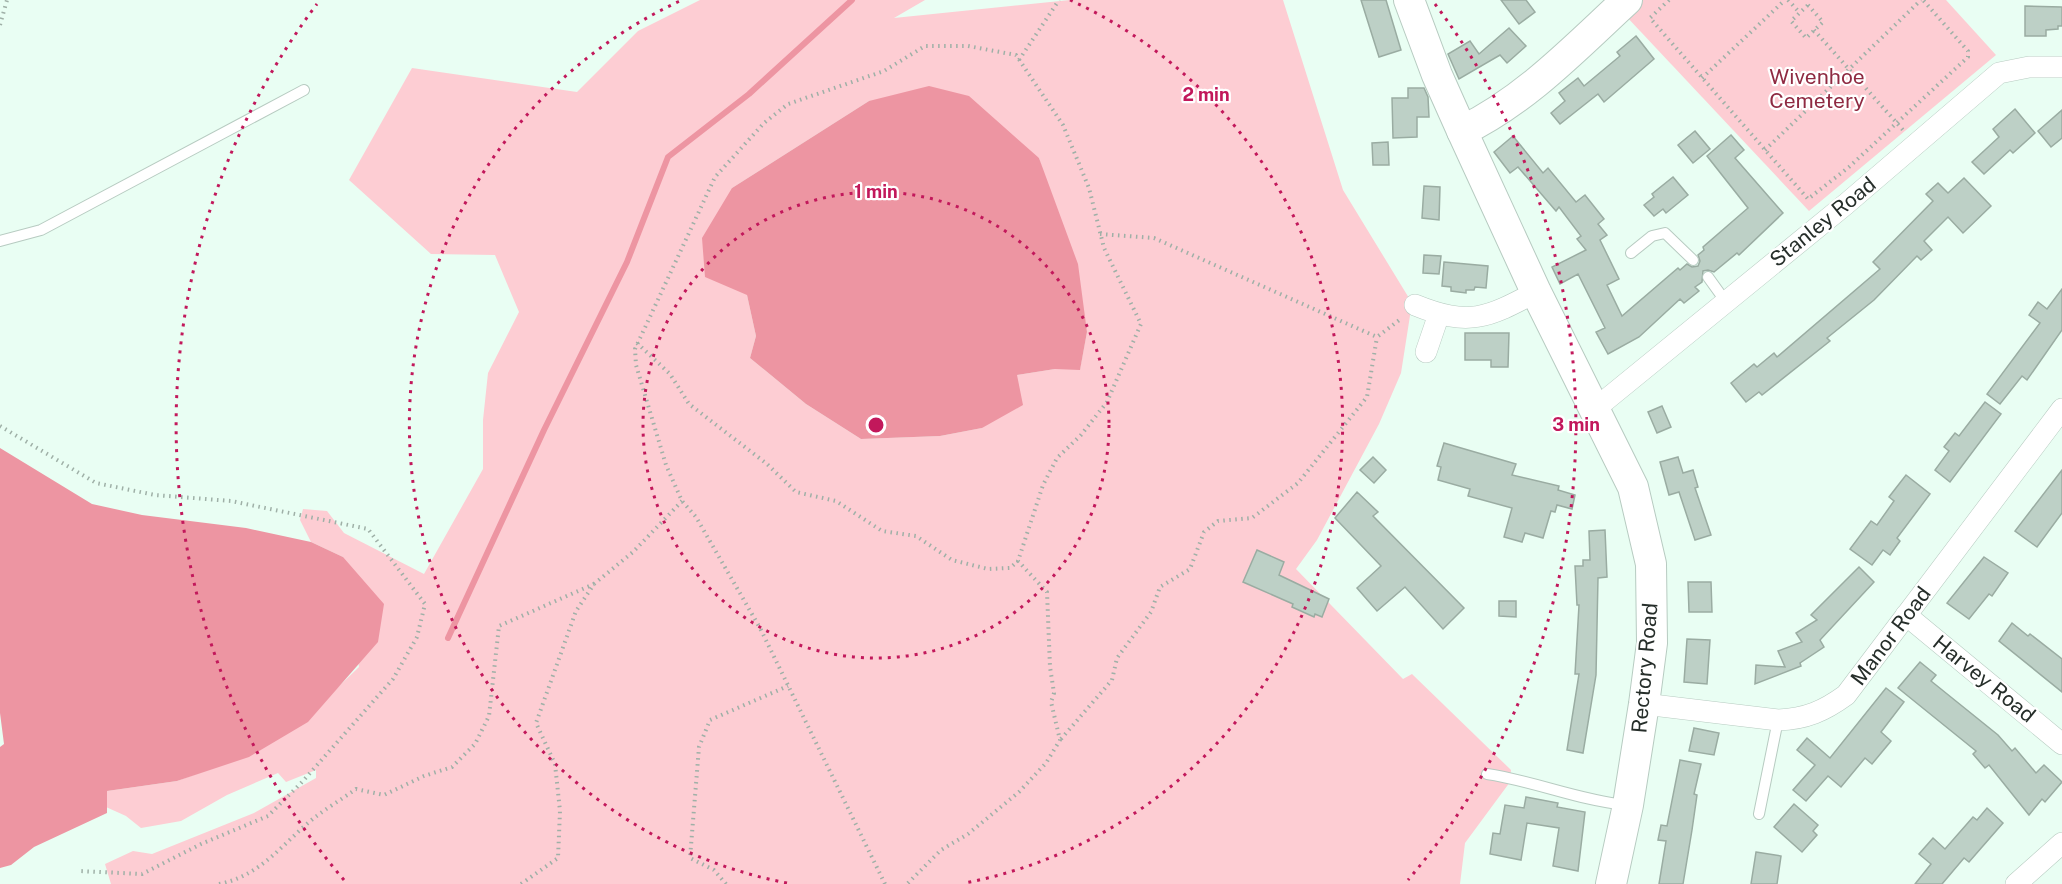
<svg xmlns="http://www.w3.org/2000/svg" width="2062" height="884" viewBox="0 0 2062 884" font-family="'Public Sans',sans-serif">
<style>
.green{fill:#fdcdd3;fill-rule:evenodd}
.water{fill:#ed95a2}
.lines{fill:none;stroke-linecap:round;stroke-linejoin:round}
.stream{stroke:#ed95a2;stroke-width:6}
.building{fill:#bdd0c6;stroke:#9aaca2;stroke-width:1.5}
.lane-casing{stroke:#b7cbc1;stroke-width:12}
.street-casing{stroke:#b7cbc1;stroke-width:22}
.secondary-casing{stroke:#b7cbc1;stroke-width:32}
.path{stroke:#9fb0a7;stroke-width:4;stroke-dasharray:1.5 4.5;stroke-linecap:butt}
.lane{stroke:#fff;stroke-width:10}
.street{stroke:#fff;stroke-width:21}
.secondary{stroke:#fff;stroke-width:30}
.ring{fill:none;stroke:#c2185b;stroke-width:3;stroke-dasharray:3 6}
.labels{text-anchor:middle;stroke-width:4.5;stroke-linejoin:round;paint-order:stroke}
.park-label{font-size:21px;fill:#8f2a42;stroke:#fff}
.street-label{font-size:21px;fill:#262e2a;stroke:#fff}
.centre{fill:#c2185b;stroke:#fff;stroke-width:3}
.ring-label{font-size:18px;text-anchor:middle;font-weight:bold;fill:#c2185b;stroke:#fff;stroke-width:4.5;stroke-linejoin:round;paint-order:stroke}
</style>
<rect width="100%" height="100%" fill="#e9fef3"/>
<g class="green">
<path d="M700,0H925L894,18L1070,0H1283L1343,190L1412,303L1401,373L1379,424L1317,540L1296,569L1403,679L1412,674L1511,770L1510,782L1465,843L1460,884H111L105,864L133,851L152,854L254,813L316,778V770L286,782L278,773L227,795L181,821L141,828L126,816L106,807L107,791L177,781L210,769L334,691L359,667L343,557L311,542L300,520L303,509L327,511L344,533L424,574L483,469V420L488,373L519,312L495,255L431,254L349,180L412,68L577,92L638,31ZM869,101L1039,158L1082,304L1087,332L1080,369H1055L1017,375L982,428L940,436L861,439L806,404L750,358L756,336L747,295L732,188Z"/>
<polygon points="1641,0 1946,0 1996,55 1809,211 1625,15"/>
</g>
<g class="water">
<polygon points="929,86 969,96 1039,158 1078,264 1087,332 1080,370 1055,369 1017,375 1023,405 982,428 940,436 861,439 806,404 750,358 756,336 747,295 705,277 702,238 732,188 869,101"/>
<polygon points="0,448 92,504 142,515 246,528 311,542 343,557 384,604 378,642 308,722 249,757 177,781 107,791 107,813 34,847 11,865 0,868 0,747 4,744 0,713"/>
</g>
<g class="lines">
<polyline class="stream" points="448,638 544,430 627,262 668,157 749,94 852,0"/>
</g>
<g class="building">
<polygon points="1361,0 1386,0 1401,50 1379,57"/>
<polygon points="1501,0 1526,0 1535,12 1519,24"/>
<polygon points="2025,6 2062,7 2062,26 2058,26 2058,29 2046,30 2046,36 2025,36"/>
<polygon points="1509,28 1526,46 1507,63 1500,55 1459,79 1448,54 1470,41 1479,54"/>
<polygon points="1636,36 1654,59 1604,102 1598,94 1560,124 1551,113 1565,101 1559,93 1578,78 1584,86 1620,56 1617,52"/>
<polygon points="1408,88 1424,88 1428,97 1429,117 1417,117 1417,137 1393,138 1392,98 1408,98"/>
<polygon points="2015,109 2035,133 2013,153 2010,150 1984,174 1972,162 1999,137 1993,129"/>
<polygon points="2062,110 2062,138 2051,147 2038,131"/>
<polygon points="1695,131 1710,149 1693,163 1678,145"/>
<polygon points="1731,135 1744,150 1735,158 1783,213 1739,255 1737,253 1714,272 1708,270 1703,271 1702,282 1695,287 1699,291 1684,303 1680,299 1639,337 1608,354 1596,332 1605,328 1578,274 1560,284 1552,267 1586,250 1577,239 1581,236 1559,207 1556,211 1518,167 1510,173 1494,152 1513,136 1543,173 1548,168 1576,202 1585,195 1604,219 1598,224 1607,235 1600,240 1619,279 1607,285 1622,316 1678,268 1680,270 1687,264 1692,267 1698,266 1700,261 1698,255 1704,250 1703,247 1748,208 1707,156"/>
<polygon points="1388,142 1389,165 1373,165 1372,143"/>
<polygon points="1673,177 1688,195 1666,213 1663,209 1654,216 1644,205 1654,197 1652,194"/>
<polygon points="1964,178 1991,206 1963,233 1948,217 1924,241 1932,250 1921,260 1917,256 1874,300 1827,338 1830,341 1762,395 1759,392 1746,402 1731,383 1754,364 1757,367 1774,353 1777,357 1880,269 1873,262 1933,201 1926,194 1938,183 1948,193"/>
<polygon points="1424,186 1440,187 1439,220 1422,218"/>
<polygon points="1424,255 1441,256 1439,274 1423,273"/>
<polygon points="1444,262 1488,266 1486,288 1475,287 1474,290 1466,290 1466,293 1451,291 1451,287 1442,286"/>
<polygon points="2062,289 2062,330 2027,380 2022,376 2000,404 1987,394 2040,323 2029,315 2038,302 2047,309"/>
<polygon points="1465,333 1509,333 1508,367 1491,367 1491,360 1465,360"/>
<polygon points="1985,402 2001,414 1950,482 1935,470 1949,451 1944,447 1955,433 1959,436"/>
<polygon points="1662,406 1671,427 1657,433 1648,412"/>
<polygon points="1444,443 1516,464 1512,475 1559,486 1558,490 1575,495 1572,509 1557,505 1555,512 1551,511 1543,538 1525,533 1522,542 1504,537 1512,508 1468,496 1470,489 1438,480 1441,467 1437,466"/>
<polygon points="1373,457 1386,470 1374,483 1360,470"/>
<polygon points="1678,457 1683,473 1693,470 1698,487 1695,488 1711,535 1695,540 1679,492 1669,495 1660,462"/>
<polygon points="2062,470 2062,513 2037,547 2015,531"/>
<polygon points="1906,475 1930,494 1897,538 1900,541 1890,555 1883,550 1872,565 1850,549 1871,521 1877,525 1894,501 1889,497"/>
<polygon points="1357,492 1378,512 1373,516 1464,608 1443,629 1405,587 1377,611 1357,588 1381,566 1335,518"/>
<polygon points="1605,530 1607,577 1598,578 1596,675 1583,753 1567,750 1579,674 1575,674 1579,605 1577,605 1575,566 1583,566 1583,560 1590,560 1589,531"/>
<polygon points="1257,550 1284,562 1279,575 1329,599 1322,617 1315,614 1314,617 1292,607 1293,604 1243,582"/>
<polygon points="1984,557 2008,573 1992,596 1989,594 1969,619 1947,603"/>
<polygon points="1859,567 1874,582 1820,640 1824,647 1800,663 1801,666 1755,684 1756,665 1785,667 1778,651 1802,642 1796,633 1817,620 1811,615"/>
<polygon points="1688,582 1711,582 1712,612 1689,612"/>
<polygon points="1499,601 1516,601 1516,617 1499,616"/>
<polygon points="2012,623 2028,636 2030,634 2062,659 2062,692 1999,641"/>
<polygon points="1687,639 1710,640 1707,684 1684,682"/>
<polygon points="1920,662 1936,675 1931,681 1998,735 2012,751 2015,748 2036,773 2044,765 2062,782 2045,802 2042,799 2029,815 1989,765 1985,768 1973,754 1976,751 1898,688"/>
<polygon points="1886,688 1904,702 1881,732 1891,741 1872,764 1865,758 1841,787 1828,776 1806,801 1793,790 1815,765 1797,750 1807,738 1830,758"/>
<polygon points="1694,728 1719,733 1714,755 1689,751"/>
<polygon points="1680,760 1701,764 1694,794 1697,795 1692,830 1683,884 1659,884 1666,841 1658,840 1661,825 1667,826"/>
<polygon points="1526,797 1558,803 1557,807 1585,812 1578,871 1553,866 1559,828 1527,823 1521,860 1490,854 1493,833 1500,834 1505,805 1524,808"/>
<polygon points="1794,804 1818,825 1813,831 1817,835 1802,852 1774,827"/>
<polygon points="1987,808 2003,823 1969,862 1964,858 1942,884 1915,884 1931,864 1919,854 1933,838 1945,849 1973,817 1977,820"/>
<polygon points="1756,852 1781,856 1777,884 1751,884"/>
</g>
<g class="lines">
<g class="lane-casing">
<g id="lane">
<polyline points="0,241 41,230 304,90"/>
<polyline points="1631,253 1652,236 1665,233 1693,260"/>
<polyline points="1708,277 1726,302"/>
<path d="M1487,774C1534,781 1578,800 1625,805"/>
<polyline points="1759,814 1778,720"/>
</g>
</g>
<g class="street-casing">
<g id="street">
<path d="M1415,305C1469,327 1487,318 1536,292"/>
<polyline points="1426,352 1439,314"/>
<polyline points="1596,408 1846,204 1999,73 2029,67 2062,67"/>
<polyline points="1906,615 2062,744"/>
<path d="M1644,704L1778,720C1806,719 1824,711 1846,695L2062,409"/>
<polyline points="2016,884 2062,843"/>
</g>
</g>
<g class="secondary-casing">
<g id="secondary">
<polyline points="1409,0 1437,75 1462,131 1536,292 1633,487 1651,564 1652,643 1644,704 1628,805 1611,884"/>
<path d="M1462,131C1526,100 1575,48 1627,0"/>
</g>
</g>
<g class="path">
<polyline points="1669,0 1650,18 1808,199 1849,167 1968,57 1968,51 1923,0"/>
<polyline points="1788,0 1800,13"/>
<polygon points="1808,5 1823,22 1806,38 1791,21"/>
<polyline points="0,25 7,0"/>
<polyline points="1814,30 1903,130"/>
<polyline points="1019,60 1059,0"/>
<polyline points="1702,78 1785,0"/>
<polyline points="1765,150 1921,0"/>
<polyline points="1100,234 1154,238 1377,337 1402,318"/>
<polyline points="637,343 670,374 689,404 767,464 796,492 836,501 882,531 916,536 952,560 988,569 1010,568 1018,561"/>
<polyline points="0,426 96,483 155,495 231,501 368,529 425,604 417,637 393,679 303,781 268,816 201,844 142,874 79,871"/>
<polyline points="1061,739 1112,680 1117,658 1151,612 1160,587 1190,569 1204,532 1218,521 1252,518 1298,483 1367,397 1377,337"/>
<path d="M219,884C261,876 283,843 314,818C327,808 342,799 356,789L384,795L424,776L452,767L475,744L489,716L499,626L594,584"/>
<polyline points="521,884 558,858 560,811 555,764 536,723 576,611 594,584 633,552 682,501"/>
<polyline points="726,884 714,870 690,858 699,747 710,720 788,686"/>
<polyline points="885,884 760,628 696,517 682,501 666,465 636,365 635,349 715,177 764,123 788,104 884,71 925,46 968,46 1016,55 1063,125 1089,188 1104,248 1141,324 1107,402 1081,435 1057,458 1043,485 1018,561 1047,592 1050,667 1054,693 1051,702 1060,740 1046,763 1019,792 968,834 941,850 907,884"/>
</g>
<use href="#lane" class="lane"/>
<use href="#street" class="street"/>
<use href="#secondary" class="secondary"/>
</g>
<g class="ring">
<circle cx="876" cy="425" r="233"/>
<path d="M787 883A467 467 0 0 1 682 0M1070 0A467 467 0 0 1 965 883"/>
<path d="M344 880A700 700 0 0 1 317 4M1435 4A700 700 0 0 1 1408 880"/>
</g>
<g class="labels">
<g class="park-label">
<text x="1817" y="84">Wivenhoe<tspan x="1817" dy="24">Cemetery</tspan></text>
</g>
<g class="street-label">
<text transform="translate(1823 222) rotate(-39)" y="7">Stanley Road</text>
<text transform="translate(1891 636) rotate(-53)" y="7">Manor Road</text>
<text transform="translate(1645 668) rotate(-85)" y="7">Rectory Road</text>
<text transform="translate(1984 679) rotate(39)" y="7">Harvey Road</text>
</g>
</g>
<circle cx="876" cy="425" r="9" class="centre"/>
<g class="ring-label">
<text x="1206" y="101">2 min</text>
<text x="876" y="198">1 min</text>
<text x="1576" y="431">3 min</text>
</g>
</svg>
